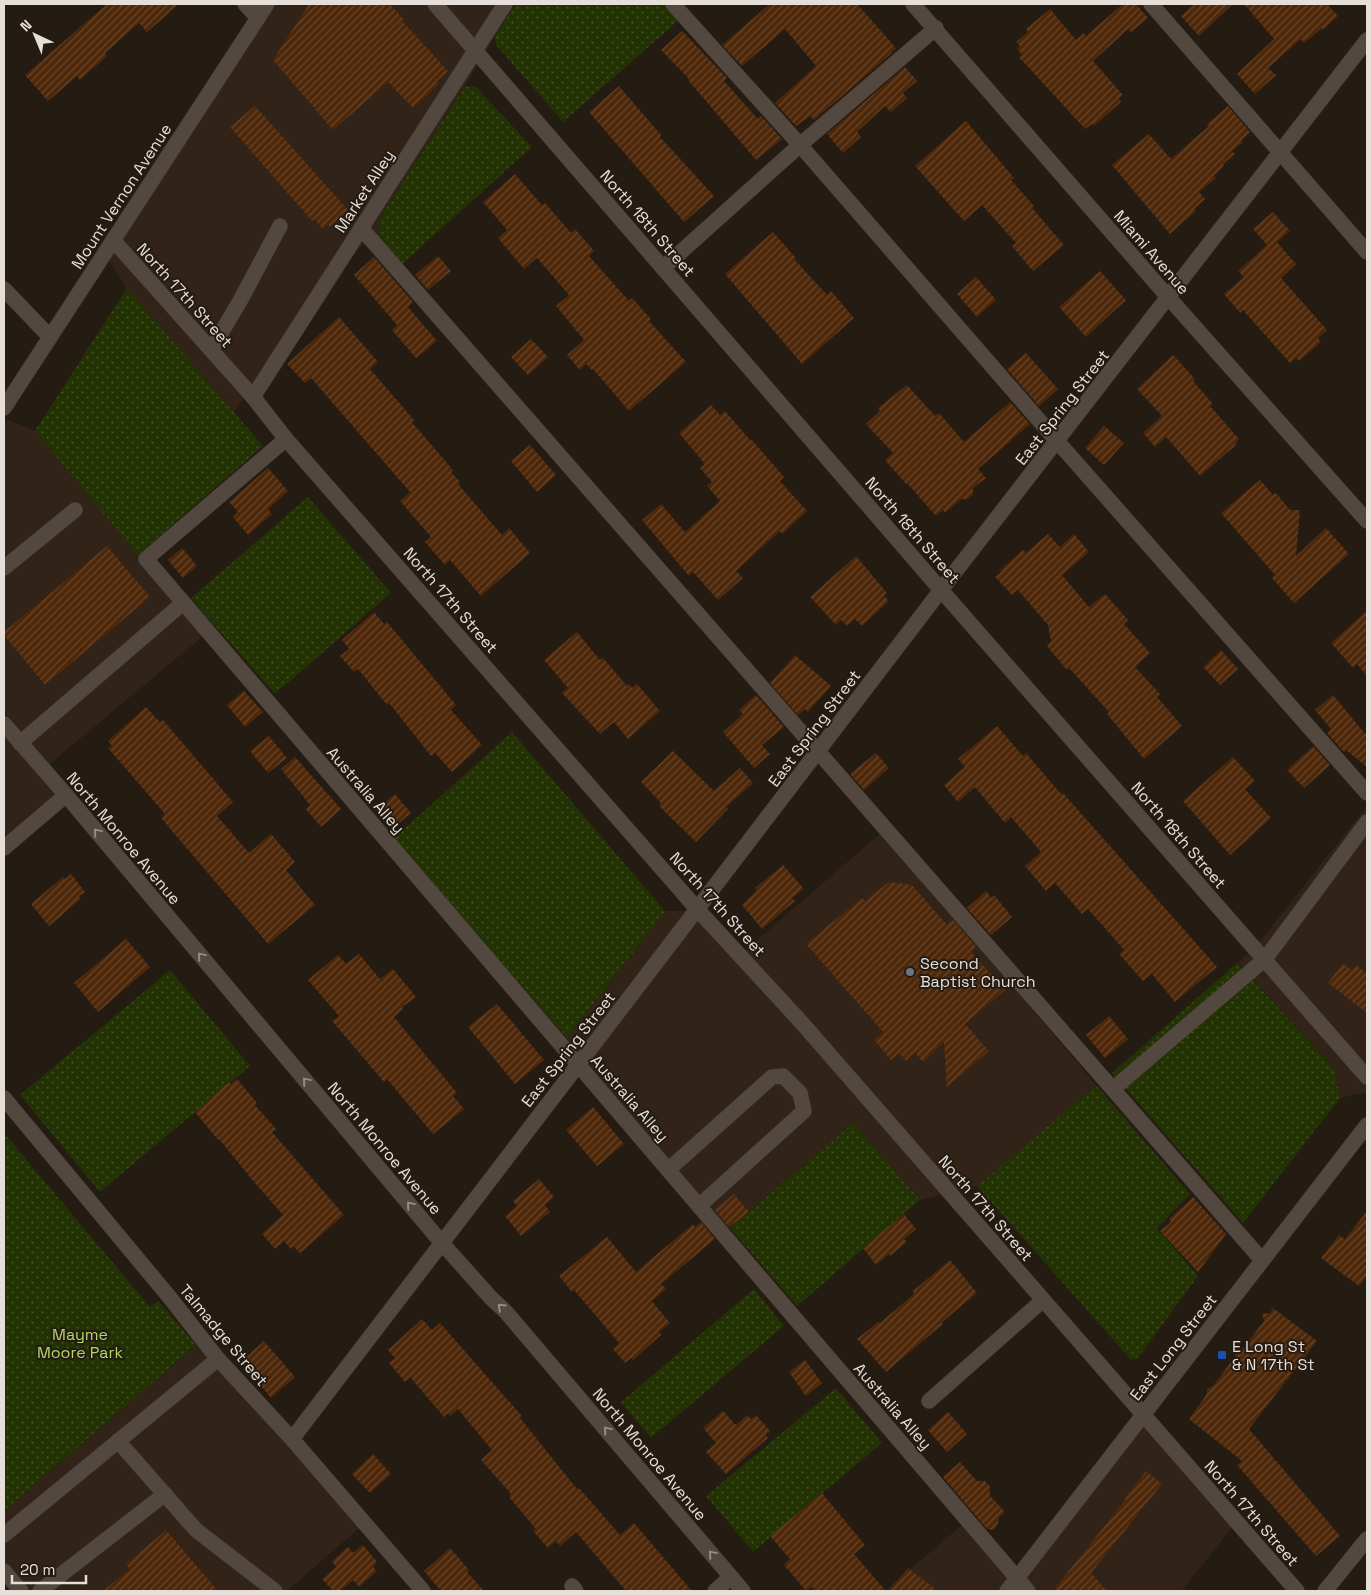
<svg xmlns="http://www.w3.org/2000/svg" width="1371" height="1595" viewBox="0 0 1371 1595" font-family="'Space Grotesk',sans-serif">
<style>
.built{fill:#312317}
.green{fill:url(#green-dots)}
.building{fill:url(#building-hatch)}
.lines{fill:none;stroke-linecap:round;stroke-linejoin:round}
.minor-casing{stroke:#3d3631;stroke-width:16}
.minor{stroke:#53483f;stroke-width:15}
.oneway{stroke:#958c84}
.worship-dot{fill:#6b7280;stroke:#241b13;stroke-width:2}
.transit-dot{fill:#1a4fb4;stroke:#241b13;stroke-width:2}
.labels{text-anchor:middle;stroke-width:4;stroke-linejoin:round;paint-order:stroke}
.street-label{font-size:16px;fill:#e6dfd9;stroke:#241b13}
.poi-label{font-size:16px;fill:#e6dfd9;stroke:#241b13;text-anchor:start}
.park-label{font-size:16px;fill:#afd867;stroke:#241b13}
</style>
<defs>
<pattern id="green-dots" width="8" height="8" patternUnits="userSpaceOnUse" patternTransform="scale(1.25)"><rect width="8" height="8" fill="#233203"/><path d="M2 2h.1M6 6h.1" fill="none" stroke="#434f27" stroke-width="1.8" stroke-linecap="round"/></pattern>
<pattern id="building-hatch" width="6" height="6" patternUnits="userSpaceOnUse" patternTransform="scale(1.25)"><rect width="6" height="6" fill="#4e2709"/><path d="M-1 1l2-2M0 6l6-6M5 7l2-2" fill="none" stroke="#68462c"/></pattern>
</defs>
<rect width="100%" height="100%" fill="#241b13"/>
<g class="built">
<polygon points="262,4 516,4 495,36 464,87 379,220 379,237 335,261 234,413 127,288 101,249"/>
<polygon points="4,418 35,431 138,554 146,547 215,626 46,767 67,793 4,845"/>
<polygon points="1367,806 1367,1092 1340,1098 1334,1068 1238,963 1261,940"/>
<polygon points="882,832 1096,1085 977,1186 920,1200 853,1123 730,1228 711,1225 576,1065 567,1038 665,911 703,911 741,954"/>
<polygon points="196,1345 213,1349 365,1523 287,1591 21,1591 4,1571 4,1511"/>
<polygon points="1137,1410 1236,1522 1182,1591 885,1591 963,1524 1014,1579"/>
</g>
<g class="green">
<polygon points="516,4 663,4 678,21 563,122 496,45 495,36"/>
<polygon points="475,86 532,147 401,265 379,237 379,220 464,87"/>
<polygon points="127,288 263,446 138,555 35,431"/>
<polygon points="308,497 391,593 275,694 191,598"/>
<polygon points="512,732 665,911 567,1038 393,839"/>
<polygon points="1237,963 1334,1068 1340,1098 1243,1223 1112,1073"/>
<polygon points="170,970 250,1066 100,1192 20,1095"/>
<polygon points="1096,1085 1190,1194 1157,1228 1198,1276 1138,1358 1131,1360 977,1186"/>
<polygon points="853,1123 920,1200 797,1306 730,1228"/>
<polygon points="4,1133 150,1307 158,1301 196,1345 4,1511"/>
<polygon points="754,1289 784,1326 651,1438 621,1402"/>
<polygon points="836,1388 882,1443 753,1552 706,1496"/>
</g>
<g class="building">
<polygon points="107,4 179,4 147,32 139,23 105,53 107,56 80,80 77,76 48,101 25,75"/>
<polygon points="309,4 390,4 404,20 402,21 448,71 437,81 439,84 413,108 388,82 333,130 273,60"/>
<polygon points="770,4 857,4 896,48 891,52 892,53 814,120 810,116 796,126 775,103 816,66 785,29 742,66 722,45"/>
<polygon points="1123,4 1136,4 1148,18 1131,32 1128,29 1093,61 1123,95 1119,99 1121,102 1094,126 1092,124 1085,129 1019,57 1022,55 1017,49 1020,46 1016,42 1028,32 1026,29 1050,9 1076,40 1084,33 1086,36"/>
<polygon points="1194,4 1233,4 1199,36 1181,16"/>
<polygon points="1244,4 1327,4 1338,16 1323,30 1322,28 1304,43 1301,39 1268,68 1276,75 1255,94 1237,74 1274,39"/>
<polygon points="682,31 727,78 724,81 758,119 761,116 782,139 756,160 688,80 689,79 661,50"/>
<polygon points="905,67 917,81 903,93 907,98 891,112 885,106 857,132 861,137 843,153 827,134"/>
<polygon points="619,86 661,135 660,137 714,196 684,222 589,112"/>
<polygon points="255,106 348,210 330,227 328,224 323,229 314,219 312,221 230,127"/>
<polygon points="1228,106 1250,132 1242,140 1243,142 1232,151 1235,154 1223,164 1224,166 1214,176 1216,178 1199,192 1205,199 1194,209 1196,211 1170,234 1112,165 1149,134 1171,159 1209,126 1207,124"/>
<polygon points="966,121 1014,178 1011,180 1034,206 1032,208 1064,245 1033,271 1012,246 1016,243 982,205 964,221 915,166"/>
<polygon points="515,174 542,205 545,203 571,233 575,229 594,251 589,256 629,301 632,298 651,319 649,321 686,362 629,411 593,369 592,370 586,364 580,370 567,355 584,340 556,306 569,295 537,258 524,269 498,238 507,230 483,202"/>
<polygon points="1273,212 1290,231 1277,242 1296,264 1281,278 1327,330 1318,338 1321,342 1299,361 1296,358 1290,363 1243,310 1240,313 1224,294 1244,277 1238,271 1267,245 1253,229"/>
<polygon points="773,232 796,258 794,259 827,295 831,291 854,318 802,364 725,274"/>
<polygon points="438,256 451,271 428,290 415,275"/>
<polygon points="374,257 413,302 408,307 437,341 416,358 392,330 397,325 354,275"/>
<polygon points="1100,271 1126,300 1086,337 1059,307"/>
<polygon points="976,277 996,300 977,317 957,294"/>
<polygon points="339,317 378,362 370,369 414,420 412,422 417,428 453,470 451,472 460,482 458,484 502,535 509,528 530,553 481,596 450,560 445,565 425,542 431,537 400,501 410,492 311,378 305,383 287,364"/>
<polygon points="531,339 548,357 528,375 511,357"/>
<polygon points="1026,353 1058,389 1039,406 1007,369"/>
<polygon points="1173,355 1195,379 1193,381 1213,404 1210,406 1239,439 1235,444 1236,445 1200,476 1166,437 1155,447 1143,433 1162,416 1137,389"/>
<polygon points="907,385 935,416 939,413 964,442 1010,402 1030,424 978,469 986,478 973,488 973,495 967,499 961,499 945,513 943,510 936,516 908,484 907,485 885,460 893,453 866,424 880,411 878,408"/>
<polygon points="711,405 720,415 725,411 751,441 752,440 784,477 780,481 807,511 782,534 780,531 736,571 743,578 718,600 693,572 689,576 642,520 661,504 685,532 720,501 707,486 712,482 700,468 705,464 679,433"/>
<polygon points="1104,426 1124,443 1104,465 1085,448"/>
<polygon points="530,445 556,475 537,492 511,461"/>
<polygon points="268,468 288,491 268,509 272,514 248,535 233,517 238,512 229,502"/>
<polygon points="1260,480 1273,495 1276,493 1290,510 1300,510 1296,556 1326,528 1349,554 1294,603 1272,578 1275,575 1221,513"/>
<polygon points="1048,534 1060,547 1074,534 1089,552 1062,575 1089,607 1105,594 1128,620 1124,624 1150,653 1135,667 1160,694 1157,697 1182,726 1144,759 1107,714 1109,712 1069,668 1067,670 1047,646 1051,641 1048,625 1018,590 1012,595 995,577 1001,572 1000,570 1023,550 1026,553"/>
<polygon points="107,546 150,597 45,685 4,635 4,632"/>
<polygon points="182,548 197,566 183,578 168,560"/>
<polygon points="856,556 887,593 884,596 889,601 862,626 855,619 847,626 841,620 836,625 810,597"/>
<polygon points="1367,610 1367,676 1357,664 1353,668 1331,643"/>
<polygon points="374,612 384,624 387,622 456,705 451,710 482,745 452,772 435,753 431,756 389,703 387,705 358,669 354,672 340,656 349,649 342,640"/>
<polygon points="577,632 600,660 603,658 627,686 629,684 632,688 637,684 660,711 628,739 614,722 600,734 562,693 568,688 544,660"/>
<polygon points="1221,650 1238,669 1220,685 1203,667"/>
<polygon points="795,655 831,686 808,712 805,709 798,715 770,683"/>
<polygon points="244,691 263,712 245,727 227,705"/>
<polygon points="756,695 784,727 762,745 770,754 754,768 723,732 743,714 739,710"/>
<polygon points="1333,695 1367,736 1367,767 1346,750 1344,752 1327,733 1331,729 1315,710"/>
<polygon points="146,707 160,722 163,720 233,802 217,816 249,853 271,834 295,862 286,870 315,905 268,944 161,818 165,814 108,748 112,746 108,741"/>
<polygon points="997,726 1023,756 1026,753 1061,794 1063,793 1217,967 1175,1002 1152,974 1143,981 1119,954 1124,950 1088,909 1082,914 1055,883 1046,891 1025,866 1041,852 1011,817 1005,823 975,787 958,802 944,785 965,767 958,759"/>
<polygon points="269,736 287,758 268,773 250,751"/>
<polygon points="1313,746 1330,765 1304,788 1287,770"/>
<polygon points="673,751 714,791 740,768 753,783 726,807 728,809 696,842 659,806 661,803 641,782"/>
<polygon points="876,753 889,768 864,790 850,774"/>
<polygon points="295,757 341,809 321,827 306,809 310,805 281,769"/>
<polygon points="1233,757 1255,781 1245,789 1271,818 1230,855 1183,801"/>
<polygon points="395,794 411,813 392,829 376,810"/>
<polygon points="783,865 804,889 792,898 795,901 762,929 742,905 757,890 755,888"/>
<polygon points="71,874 85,892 79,896 81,899 49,926 31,904 63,877 65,879"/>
<polygon points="889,882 912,885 947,925 953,920 976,947 971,952 1005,990 965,1024 989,1051 947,1087 944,1042 923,1062 915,1053 906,1061 899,1053 891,1060 874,1040 883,1032 806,944 862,898 865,901"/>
<polygon points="986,891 992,898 994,895 1012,917 991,935 967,908"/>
<polygon points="126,939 150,967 98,1012 74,983"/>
<polygon points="359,954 380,979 393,969 416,997 402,1007 403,1009 394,1017 457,1093 453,1096 464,1109 433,1134 387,1079 384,1082 332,1021 339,1016 308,980 338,955 346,964"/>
<polygon points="1343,964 1352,970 1356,965 1367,974 1367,1013 1328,983"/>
<polygon points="497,1004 544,1060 515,1084 468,1027"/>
<polygon points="1109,1016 1128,1039 1105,1058 1086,1035"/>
<polygon points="237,1079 257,1103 255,1105 276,1129 272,1132 344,1215 300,1253 293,1246 291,1249 284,1241 275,1249 262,1234 283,1215 255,1183 219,1139 218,1140 195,1112 229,1082 231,1084"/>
<polygon points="593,1107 624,1144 597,1166 566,1130"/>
<polygon points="539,1179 554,1197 545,1205 550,1212 521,1236 505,1216 517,1206 513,1201"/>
<polygon points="734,1194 749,1212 729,1227 715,1210"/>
<polygon points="1193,1197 1226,1234 1198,1272 1160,1231 1171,1222 1169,1219"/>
<polygon points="1367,1211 1367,1276 1359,1286 1321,1258 1339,1235 1345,1239"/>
<polygon points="904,1214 916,1229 904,1239 907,1242 890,1256 889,1254 876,1265 863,1248"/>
<polygon points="701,1222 715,1239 661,1284 666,1289 652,1301 670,1323 659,1332 661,1335 633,1360 631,1358 625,1363 613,1349 619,1343 574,1290 572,1292 559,1276 607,1237 636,1272 693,1224 695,1227"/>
<polygon points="950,1260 977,1293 941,1323 943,1324 886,1372 857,1339 878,1322 880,1323 914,1294 913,1291"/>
<polygon points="1273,1308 1317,1341 1249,1429 1340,1536 1316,1556 1237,1465 1242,1461 1189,1419 1207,1394 1207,1389 1213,1386 1235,1357 1236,1351 1242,1350 1264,1321 1262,1314 1270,1313"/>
<polygon points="422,1319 432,1330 440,1323 522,1416 520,1418 577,1489 579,1488 620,1535 634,1523 692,1591 626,1591 576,1532 560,1546 556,1541 548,1548 533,1531 536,1529 509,1497 511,1494 481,1460 492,1450 458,1409 450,1416 448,1413 444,1417 410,1377 405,1382 389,1363 395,1358 388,1350"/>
<polygon points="264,1341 295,1377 271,1398 241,1362"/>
<polygon points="805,1360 822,1383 806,1396 789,1372"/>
<polygon points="723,1411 736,1425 747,1415 751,1419 756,1415 770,1431 766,1435 768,1438 726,1474 706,1452 716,1443 703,1428"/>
<polygon points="948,1412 967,1434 947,1452 928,1430"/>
<polygon points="373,1454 391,1474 370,1493 352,1474"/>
<polygon points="960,1462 977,1481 985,1481 990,1487 990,1496 1005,1512 999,1517 998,1524 993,1530 987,1529 943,1477"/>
<polygon points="1146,1471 1162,1484 1091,1573 1107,1591 1053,1591 1126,1499 1125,1498"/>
<polygon points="822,1493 865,1545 854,1554 886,1591 815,1591 812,1587 806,1591 784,1565 790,1559 770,1536"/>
<polygon points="166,1530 218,1591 103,1591 130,1569 126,1564"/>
<polygon points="363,1545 377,1562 373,1567 377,1571 359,1587 353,1580 340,1591 333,1591 322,1579 336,1567 332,1561 348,1547 353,1553"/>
<polygon points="450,1548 469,1570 467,1572 484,1591 441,1591 424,1571"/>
<polygon points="908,1568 938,1591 889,1591"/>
</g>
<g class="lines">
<g class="minor-casing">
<g id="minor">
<polyline points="245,4 258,18"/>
<polyline points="435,4 941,590 1367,1077"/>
<polyline points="673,4 800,145 1057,441 1367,793"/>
<polyline points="913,4 1169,298 1367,521"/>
<polyline points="1151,4 1367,252"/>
<polyline points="361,228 1262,1260"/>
<polyline points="113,240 253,397 286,439 698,910 802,1023 1297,1591"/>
<polyline points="663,268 800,145 936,28"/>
<polyline points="4,289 50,337"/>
<polyline points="211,350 240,301 280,226"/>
<polyline points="253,397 505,4"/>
<polyline points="4,408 267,4"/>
<polyline points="286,439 146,559 1028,1591"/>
<polyline points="4,568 75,510"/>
<polyline points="4,724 66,795 441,1242 491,1298 506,1312 743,1591"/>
<polyline points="20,743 183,603"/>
<polyline points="4,848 66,795"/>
<polyline points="1113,1089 1265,959 1367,822"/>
<polyline points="4,1098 171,1299 218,1359 292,1439 423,1591"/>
<polyline points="668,1170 772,1077 783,1076 800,1093 804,1111 699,1206"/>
<polyline points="929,1401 1043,1300"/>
<polyline points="292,1439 941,590 1367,40"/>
<polyline points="118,1441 196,1530 275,1591"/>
<polyline points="4,1535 218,1359"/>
<polyline points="4,1571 21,1591"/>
<polyline points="572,1586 576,1591"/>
<polyline points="40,1591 165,1494"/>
<polyline points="715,1591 731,1577"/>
<polyline points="1007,1591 1367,1125"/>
<polyline points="1325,1591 1367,1539"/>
</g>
</g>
<use href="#minor" class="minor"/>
</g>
<defs><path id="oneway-chevron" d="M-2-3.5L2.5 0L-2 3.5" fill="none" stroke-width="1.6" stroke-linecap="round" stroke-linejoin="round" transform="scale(1.25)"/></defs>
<g class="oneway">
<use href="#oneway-chevron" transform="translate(97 832) rotate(-130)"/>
<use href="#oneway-chevron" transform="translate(201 956) rotate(-130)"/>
<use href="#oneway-chevron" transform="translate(306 1081) rotate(-130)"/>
<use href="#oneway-chevron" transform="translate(410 1205) rotate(-130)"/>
<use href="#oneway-chevron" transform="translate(501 1307) rotate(-137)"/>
<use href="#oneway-chevron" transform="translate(607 1430) rotate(-130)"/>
<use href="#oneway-chevron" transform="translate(712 1554) rotate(-130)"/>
</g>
<circle class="worship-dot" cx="910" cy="972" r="5"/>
<rect class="transit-dot" x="1217" y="1350" width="10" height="10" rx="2.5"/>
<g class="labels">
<g class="street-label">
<text transform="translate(364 191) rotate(-57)" y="6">Market Alley</text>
<text transform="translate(121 196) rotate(-57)" y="6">Mount Vernon Avenue</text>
<text transform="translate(648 223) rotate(49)" y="6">North 18th Street</text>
<text transform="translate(1152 252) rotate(49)" y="6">Miami Avenue</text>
<text transform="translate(185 295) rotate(48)" y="6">North 17th Street</text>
<text transform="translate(1062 407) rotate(-52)" y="6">East Spring Street</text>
<text transform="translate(913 530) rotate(49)" y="6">North 18th Street</text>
<text transform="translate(451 600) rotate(49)" y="6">North 17th Street</text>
<text transform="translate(814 728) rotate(-53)" y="6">East Spring Street</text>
<text transform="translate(366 790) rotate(49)" y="6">Australia Alley</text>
<text transform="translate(1179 835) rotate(49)" y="6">North 18th Street</text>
<text transform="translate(124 838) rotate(50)" y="6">North Monroe Avenue</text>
<text transform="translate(718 904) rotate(48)" y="6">North 17th Street</text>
<text transform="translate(568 1049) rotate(-52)" y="6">East Spring Street</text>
<text transform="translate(630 1098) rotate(49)" y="6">Australia Alley</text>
<text transform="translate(385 1148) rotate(50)" y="6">North Monroe Avenue</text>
<text transform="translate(986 1208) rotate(49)" y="6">North 17th Street</text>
<text transform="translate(224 1335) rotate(50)" y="6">Talmadge Street</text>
<text transform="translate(1173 1347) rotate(-52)" y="6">East Long Street</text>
<text transform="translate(893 1406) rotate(49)" y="6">Australia Alley</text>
<text transform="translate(650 1454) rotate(50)" y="6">North Monroe Avenue</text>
<text transform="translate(1252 1513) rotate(49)" y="6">North 17th Street</text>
</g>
<g class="poi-label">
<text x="920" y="969">Second<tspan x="920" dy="18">Baptist Church</tspan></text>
<text x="1232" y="1352">E Long St<tspan x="1232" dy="18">&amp; N 17th St</tspan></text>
</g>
<g class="park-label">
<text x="80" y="1340">Mayme<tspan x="80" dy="18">Moore Park</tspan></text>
</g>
</g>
<rect width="1371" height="1595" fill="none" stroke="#e6dfd9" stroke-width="10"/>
<g transform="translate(35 35) rotate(316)" stroke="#241b13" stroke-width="4" paint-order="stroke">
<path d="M0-4L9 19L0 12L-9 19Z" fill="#e6dfd9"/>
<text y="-8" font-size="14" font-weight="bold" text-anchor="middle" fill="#e6dfd9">N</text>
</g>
<path d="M12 1575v8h74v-8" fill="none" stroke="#e6dfd9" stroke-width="2.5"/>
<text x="20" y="1575" font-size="15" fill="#e6dfd9" stroke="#241b13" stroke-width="4" paint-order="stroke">20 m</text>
</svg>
